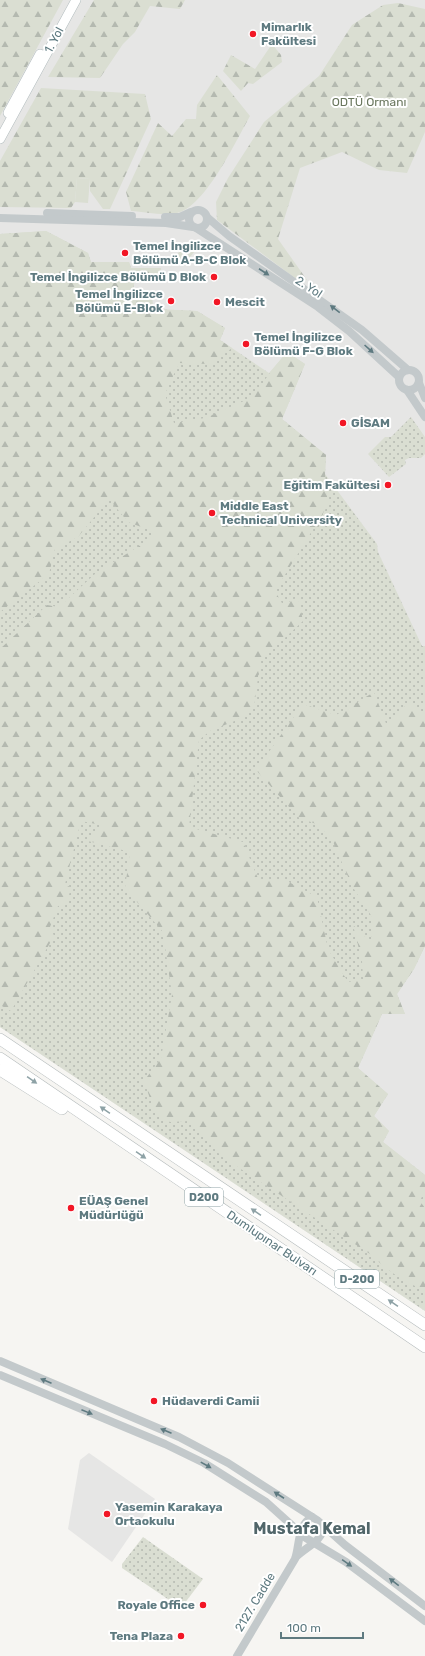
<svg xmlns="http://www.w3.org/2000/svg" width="425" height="1656" viewBox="0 0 425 1656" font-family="Rubik,sans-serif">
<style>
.built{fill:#e6e6e5}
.grass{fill:url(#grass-dots)}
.forest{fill:url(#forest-firs)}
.garden{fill:#daded2}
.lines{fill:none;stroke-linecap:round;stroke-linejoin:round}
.secondary-casing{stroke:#b2bcbe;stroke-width:10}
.trunk-casing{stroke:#b5bbbc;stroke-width:12}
.tertiary{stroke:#c3c9cb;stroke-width:8}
.secondary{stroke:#fff;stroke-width:9}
.trunk{stroke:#fff;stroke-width:11}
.oneway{fill:#5e7a80}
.oneway2{fill:#8ea2a6}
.poi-dot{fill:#f21625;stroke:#fff;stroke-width:1.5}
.labels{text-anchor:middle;stroke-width:4;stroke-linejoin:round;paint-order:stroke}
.shield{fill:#fff;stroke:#8ea2a6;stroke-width:1}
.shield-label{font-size:11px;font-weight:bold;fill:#5e7a80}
.poi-label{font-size:12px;font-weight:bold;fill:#5e7a80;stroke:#fff;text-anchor:start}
.street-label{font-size:12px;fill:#5e7a80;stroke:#fff}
.park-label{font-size:12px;fill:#6a775e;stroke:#fff}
.district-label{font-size:16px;font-weight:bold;fill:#51666a;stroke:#fff}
</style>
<defs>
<pattern id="grass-dots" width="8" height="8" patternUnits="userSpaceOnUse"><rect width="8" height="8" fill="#daded2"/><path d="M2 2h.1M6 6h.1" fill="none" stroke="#b4b9b0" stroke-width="1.8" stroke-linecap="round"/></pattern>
<pattern id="forest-firs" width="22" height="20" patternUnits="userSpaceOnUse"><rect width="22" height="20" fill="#daded2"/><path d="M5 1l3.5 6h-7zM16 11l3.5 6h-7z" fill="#b4b9b0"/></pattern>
</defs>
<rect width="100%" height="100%" fill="#f6f5f2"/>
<g class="built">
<polygon points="0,0 425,0 425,1311 0,1027"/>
<polygon points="89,1453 155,1499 112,1562 68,1529 80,1460"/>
</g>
<g class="grass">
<polygon points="46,231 88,253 91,262 129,262 131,268 161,268 160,276 135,278 132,297 152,297 153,309 197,311 225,328 220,340 269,373 287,352 305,364 282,419 326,455 325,474 377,544 378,552 422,646 425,646 425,946 414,969 397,994 405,1014 382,1014 358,1068 388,1094 374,1116 389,1131 383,1142 425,1175 425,1311 0,1027 0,234"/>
<polygon points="411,417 425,437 425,454 421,458 409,458 405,460 406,464 389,477 368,454 385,437 391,437"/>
<polygon points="143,1537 203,1579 181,1608 122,1568 122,1564"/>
</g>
<g class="forest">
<polygon points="0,0 63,0 0,116"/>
<polygon points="94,0 185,0 180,9 150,6 135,32 123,44 100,78 48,77"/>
<polygon points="398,3 425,9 425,132 407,173 379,170 342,152 300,168 278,239 307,280 299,281 217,220 216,202 228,178 264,122 319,76 352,25 383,5"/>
<polygon points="272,44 281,55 282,62 253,84 248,83 241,91 223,71 231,55 255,69"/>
<path d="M217,75L250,116C236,141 205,207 177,213C163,216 145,212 131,211L126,192L158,123L172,136L186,119H196L197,105Z"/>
<polygon points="41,88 145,94 151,119 110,209 103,209 90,191 90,179 77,178 75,202 71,208 0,207 0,161"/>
<path d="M46,231L88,253L91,262H129L131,268H161L160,276L135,278L132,297H152L153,309L197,311L225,328L220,340L232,348L211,364L179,363L165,394L174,423L205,418L253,397L269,374L287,352L305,364L282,419L326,455L325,474L328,505L275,591L283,605L298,597L303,621L260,661L254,708L237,720L210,731L199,740L189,827L243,842L259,881L285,880L317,897L328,949L348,982L363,979L362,961L353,925L371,943L372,917L352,886L331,837L316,824L298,817L256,770L303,704L336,715L374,692L387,726L409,701L425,717V946L414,969L397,994L405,1014H382L358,1068L388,1094L374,1116L389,1131L383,1142L425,1175V1194L419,1200L425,1208V1290C403,1282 387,1270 370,1254L221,1156L189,1121L170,1122L155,1113L144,1081L161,1058L172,995L163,932L125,888L130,852L88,841L101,825L81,821L65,884L71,888L66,905L58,906L50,927L54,936L11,1011L0,1005V649L47,605L59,607L96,573L147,541L157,533L128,522L109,499L78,537L55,549L49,574L0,612V234Z"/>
</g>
<g class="garden">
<polygon points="77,178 90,179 88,203 75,202"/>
<polygon points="188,242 196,250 182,266 173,259"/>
</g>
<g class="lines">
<g class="secondary-casing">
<g id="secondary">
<polyline points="8,113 40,54"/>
<polyline points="0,139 76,0"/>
</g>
</g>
<g class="trunk-casing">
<g id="trunk">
<polyline points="0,1039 425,1325"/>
<polyline points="0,1058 425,1347"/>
<polyline points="0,1070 62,1109"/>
</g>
</g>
<g class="tertiary">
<circle cx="198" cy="219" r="9"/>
<polyline points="47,213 132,216"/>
<polyline points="165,217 180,217 191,212"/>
<polyline points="0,218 166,223 193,227"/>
<polyline points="208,218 229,236 362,330 408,370"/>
<polyline points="196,228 318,307 349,331 399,377"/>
<circle cx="409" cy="380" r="10"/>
<polyline points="419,383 425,398"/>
<polyline points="407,390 425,417"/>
<polyline points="0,1361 179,1437 228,1463 317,1520 345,1545 425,1606"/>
<polyline points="0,1375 165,1444 204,1463 266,1502 306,1538 346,1562 425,1621"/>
<path d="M296,1557C306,1547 323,1541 324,1525"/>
<path d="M237,1656L295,1559C300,1544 297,1526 312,1517"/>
</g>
<use href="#secondary" class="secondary"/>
<use href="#trunk" class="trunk"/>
</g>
<defs><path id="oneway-solid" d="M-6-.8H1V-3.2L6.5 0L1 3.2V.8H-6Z"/></defs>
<g class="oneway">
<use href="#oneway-solid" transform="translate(264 272) rotate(33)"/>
<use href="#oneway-solid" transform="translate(335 309) rotate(-143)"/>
<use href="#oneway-solid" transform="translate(369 349) rotate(42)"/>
<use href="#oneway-solid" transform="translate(46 1381) rotate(-157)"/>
<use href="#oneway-solid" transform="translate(87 1412) rotate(22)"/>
<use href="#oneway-solid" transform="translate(166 1431) rotate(-157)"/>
<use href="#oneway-solid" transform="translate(206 1465) rotate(29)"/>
<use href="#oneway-solid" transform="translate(279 1495) rotate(-147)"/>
<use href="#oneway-solid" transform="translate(347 1563) rotate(35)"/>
<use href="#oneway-solid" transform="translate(394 1582) rotate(-143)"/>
</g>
<g class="oneway2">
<use href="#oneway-solid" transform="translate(32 1080) rotate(35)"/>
<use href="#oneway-solid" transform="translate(105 1110) rotate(-146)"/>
<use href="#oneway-solid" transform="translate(141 1155) rotate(34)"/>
<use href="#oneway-solid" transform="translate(256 1212) rotate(-146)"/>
<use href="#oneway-solid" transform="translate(393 1303) rotate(-146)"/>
</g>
<g class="poi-dot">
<circle cx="253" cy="34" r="4"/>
<circle cx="125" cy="253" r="4"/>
<circle cx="214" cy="277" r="4"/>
<circle cx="171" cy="301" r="4"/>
<circle cx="217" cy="302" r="4"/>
<circle cx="246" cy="344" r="4"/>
<circle cx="343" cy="423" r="4"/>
<circle cx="388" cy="485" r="4"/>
<circle cx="212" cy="513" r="4"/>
<circle cx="71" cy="1208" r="4"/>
<circle cx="154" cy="1401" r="4"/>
<circle cx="107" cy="1514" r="4"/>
<circle cx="203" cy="1605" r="4"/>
<circle cx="181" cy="1636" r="4"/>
</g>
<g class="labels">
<g class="shield">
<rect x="185" y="1188" width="38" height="18" rx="3"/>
<rect x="335" y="1270" width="44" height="18" rx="3"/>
</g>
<g class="shield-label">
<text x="204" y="1201">D200</text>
<text x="357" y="1283">D-200</text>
</g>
<g class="poi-label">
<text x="261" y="31">Mimarlık<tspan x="261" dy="14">Fakültesi</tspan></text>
<text x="133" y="250">Temel İngilizce<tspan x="133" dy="14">Bölümü A-B-C Blok</tspan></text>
<text x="206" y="281" text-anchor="end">Temel İngilizce Bölümü D Blok</text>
<text x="163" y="298" text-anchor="end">Temel İngilizce<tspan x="163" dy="14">Bölümü E-Blok</tspan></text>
<text x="225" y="306">Mescit</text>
<text x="254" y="341">Temel İngilizce<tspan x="254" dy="14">Bölümü F-G Blok</tspan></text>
<text x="351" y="427">GİSAM</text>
<text x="380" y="489" text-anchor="end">Eğitim Fakültesi</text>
<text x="220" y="510">Middle East<tspan x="220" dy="14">Technical University</tspan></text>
<text x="79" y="1205">EÜAŞ Genel<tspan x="79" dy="14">Müdürlüğü</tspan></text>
<text x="162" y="1405">Hüdaverdi Camii</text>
<text x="115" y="1511">Yasemin Karakaya<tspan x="115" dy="14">Ortaokulu</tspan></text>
<text x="195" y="1609" text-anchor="end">Royale Office</text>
<text x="173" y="1640" text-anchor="end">Tena Plaza</text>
</g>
<g class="street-label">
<text transform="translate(54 40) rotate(-62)" y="4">1. Yol</text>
<text transform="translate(309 287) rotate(33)" y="4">2. Yol</text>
<text transform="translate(272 1243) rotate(34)" y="4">Dumlupınar Bulvarı</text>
<text transform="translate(255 1602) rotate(-59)" y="4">2127. Cadde</text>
</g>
<g class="park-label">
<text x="369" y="106">ODTÜ Ormanı</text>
</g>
<g class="district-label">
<text x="312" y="1534">Mustafa Kemal</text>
</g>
</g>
<path d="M281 1632v6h82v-6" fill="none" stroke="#5e7a80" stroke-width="2"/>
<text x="287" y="1632" font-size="12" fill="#5e7a80" stroke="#ffffff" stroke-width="3" paint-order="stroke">100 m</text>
</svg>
